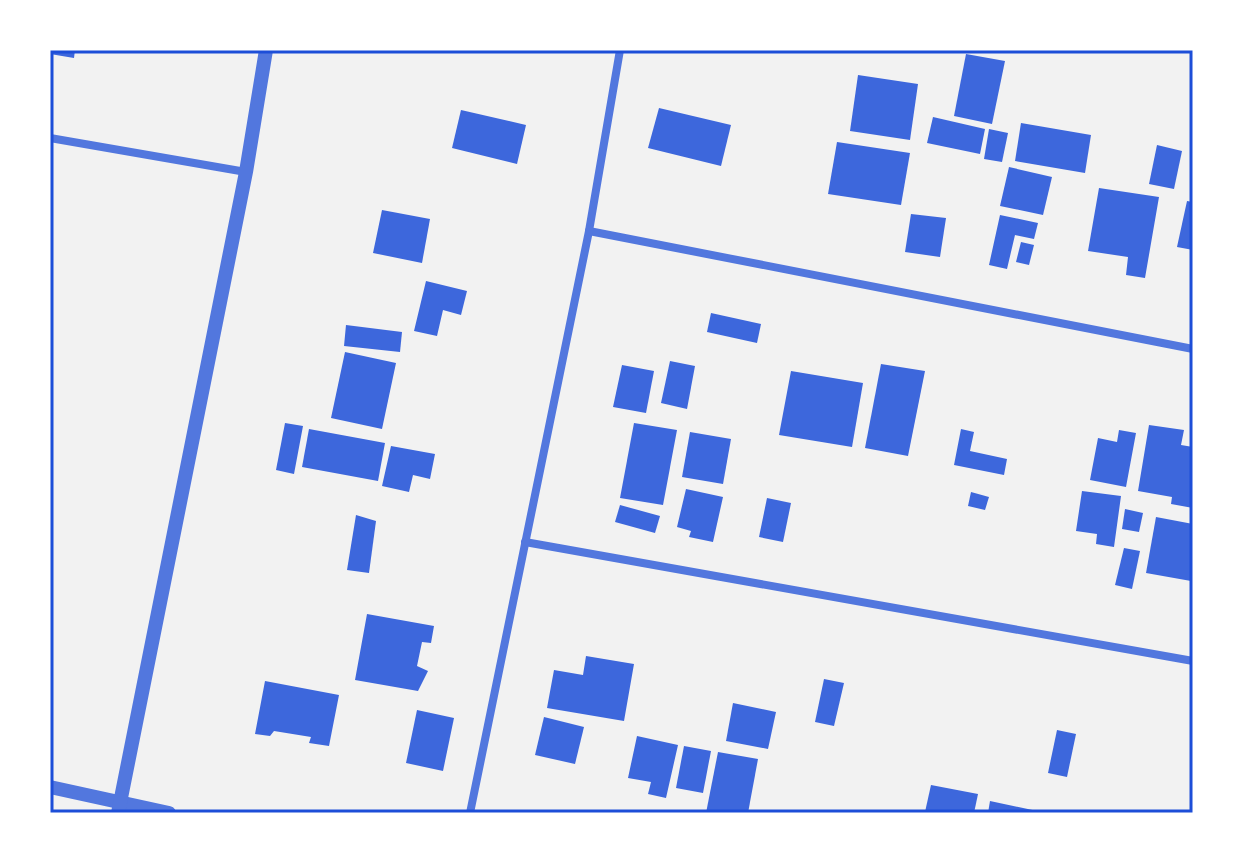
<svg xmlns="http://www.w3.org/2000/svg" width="1243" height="863" viewBox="0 0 1243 863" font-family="'Fira Sans',sans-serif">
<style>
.building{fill:#3d67dc}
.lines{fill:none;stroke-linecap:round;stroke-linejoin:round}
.minor{stroke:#5277de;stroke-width:8}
.tertiary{stroke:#5277de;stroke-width:14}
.neatline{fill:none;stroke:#1d4ed8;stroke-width:3}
</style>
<rect width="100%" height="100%" fill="#f2f2f2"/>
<g class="building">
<polygon points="50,50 75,50 74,58 50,54"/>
<polygon points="966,54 1005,61 992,124 954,116"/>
<polygon points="858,75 918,84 910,140 850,131"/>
<polygon points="659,108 731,125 721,166 648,148"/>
<polygon points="461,110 526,125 517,164 452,148"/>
<polygon points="933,117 985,129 980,154 927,143"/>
<polygon points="1021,123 1091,135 1085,173 1015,161"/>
<polygon points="989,129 1008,133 1002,162 984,159"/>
<polygon points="837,142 910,153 901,205 828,194"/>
<polygon points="1157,145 1182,151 1174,189 1149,184"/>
<polygon points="1009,167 1052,177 1043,215 1000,206"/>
<polygon points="1099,188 1159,197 1145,278 1126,275 1128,257 1088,251"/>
<polygon points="1187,201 1193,202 1193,250 1177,247"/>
<polygon points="382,210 430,219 422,263 373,253"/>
<polygon points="911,214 946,218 940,257 905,252"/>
<polygon points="1000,215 1038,223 1034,239 1015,235 1007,269 989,265"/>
<polygon points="1021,242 1034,245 1029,265 1016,262"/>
<polygon points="426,281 467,291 461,315 443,310 437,336 414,331"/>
<polygon points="711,313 761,324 757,343 707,332"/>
<polygon points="346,325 402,332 400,352 344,346"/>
<polygon points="345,352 396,363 382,429 331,418"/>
<polygon points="670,361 695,366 687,409 661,403"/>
<polygon points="881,364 925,371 908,456 865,448"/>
<polygon points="622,365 654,371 646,413 613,407"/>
<polygon points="791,371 863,383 852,447 779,435"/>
<polygon points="285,423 303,426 294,474 276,470"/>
<polygon points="634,423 677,430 663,505 620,498"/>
<polygon points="1149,425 1184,430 1181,445 1193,447 1193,508 1171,504 1172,497 1138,491"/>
<polygon points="309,429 385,443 378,481 302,467"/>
<polygon points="961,429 974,432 970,451 1007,459 1004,475 954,465"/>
<polygon points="1119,430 1136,433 1126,487 1090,480 1098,438 1117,442"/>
<polygon points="690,432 731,439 723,484 682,477"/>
<polygon points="391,446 435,454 430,479 413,475 409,492 382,486"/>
<polygon points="686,489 723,497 713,542 689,537 691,531 677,527"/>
<polygon points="1082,491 1121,496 1114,547 1096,544 1097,534 1076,531"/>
<polygon points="971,492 989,497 985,510 968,506"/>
<polygon points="767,498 791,503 783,542 759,537"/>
<polygon points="620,505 660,516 655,533 615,522"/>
<polygon points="1125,509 1143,513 1139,532 1122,529"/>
<polygon points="356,515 376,521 369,573 347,570"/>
<polygon points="1156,517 1193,524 1193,571 1191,581 1146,573"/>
<polygon points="1124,548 1140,551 1132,589 1115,585"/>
<polygon points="367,614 434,626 431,643 422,642 417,666 428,671 418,691 355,680"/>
<polygon points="586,656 634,664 624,721 547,708 554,670 583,675"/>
<polygon points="824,679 844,683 834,726 815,722"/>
<polygon points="265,681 339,695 329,746 309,743 311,737 274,731 270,736 255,734"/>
<polygon points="733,703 776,712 768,749 726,741"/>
<polygon points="417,710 454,718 443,771 406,763"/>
<polygon points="544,717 584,727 575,764 535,755"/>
<polygon points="1057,730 1076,734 1067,777 1048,773"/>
<polygon points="637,736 678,745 666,798 648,794 651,782 628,778"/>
<polygon points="684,746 711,751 703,793 676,788"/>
<polygon points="718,752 758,759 748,813 706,813"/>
<polygon points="931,785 978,794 974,813 925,812"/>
<polygon points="990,801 1042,812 1042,813 988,813"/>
</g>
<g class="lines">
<g class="minor">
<polyline points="50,138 246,172"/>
<polyline points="589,231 1193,349"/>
<polyline points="525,542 1193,661"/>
<polyline points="470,813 589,231 620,50"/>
</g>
<g class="tertiary">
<polyline points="50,787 169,813"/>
<polyline points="118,813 246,172 266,50"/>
</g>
</g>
<rect width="1243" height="863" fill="none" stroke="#ffffff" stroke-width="104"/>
<rect x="52" y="52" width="1139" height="759" class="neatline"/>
</svg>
